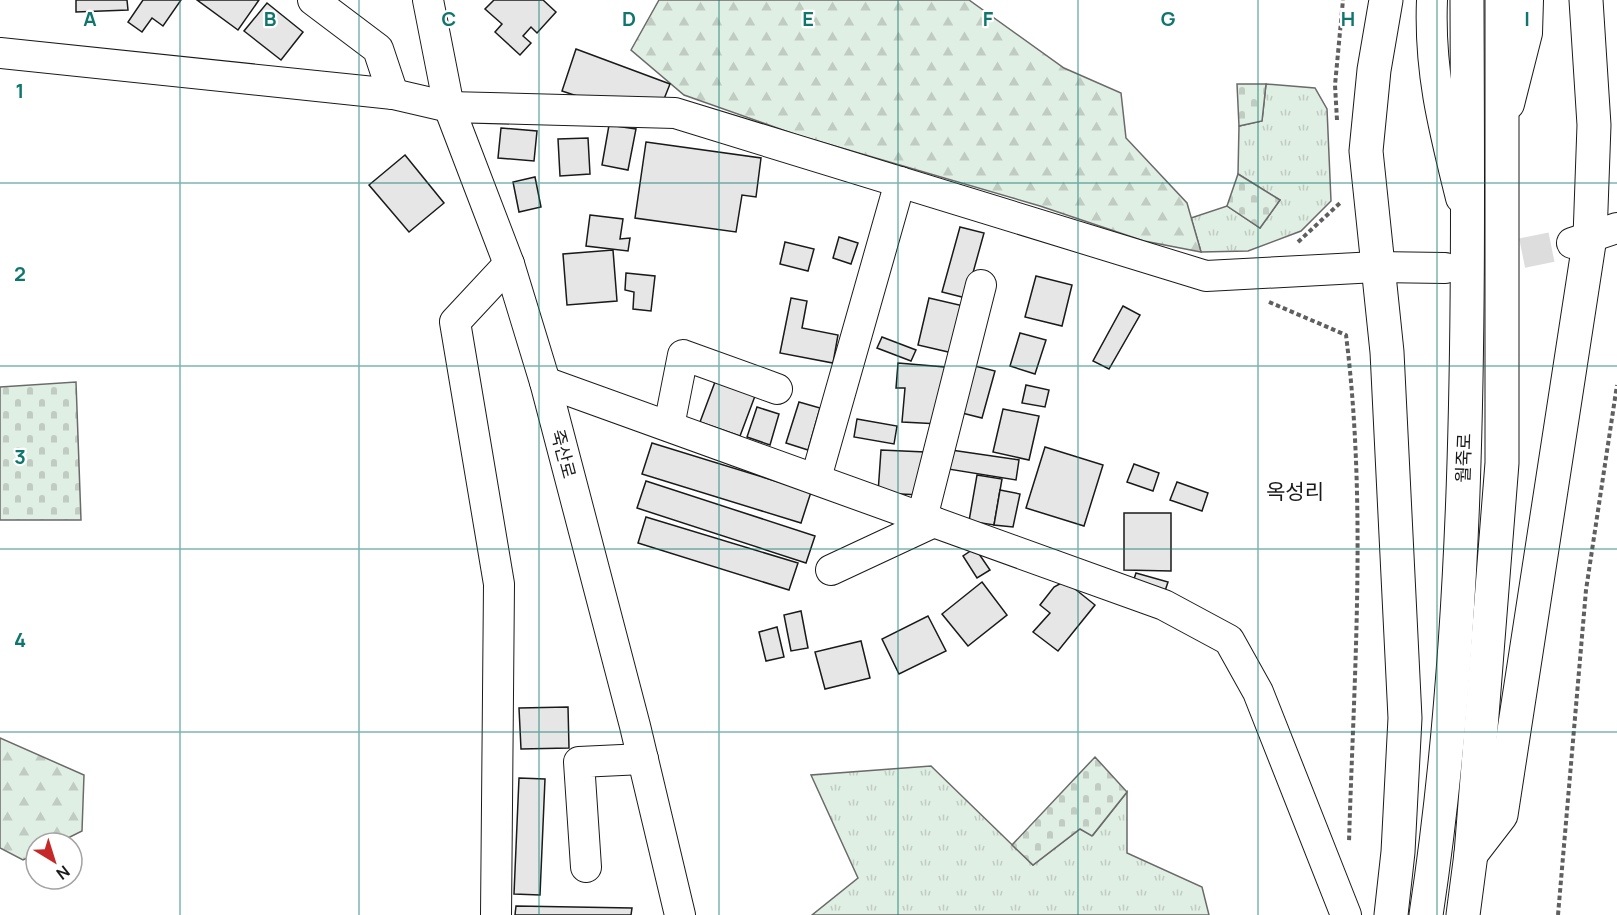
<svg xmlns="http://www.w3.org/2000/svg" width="1617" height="915" viewBox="0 0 1617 915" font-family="Manrope,'Noto Sans KR',sans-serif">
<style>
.grass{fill:url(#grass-tufts);stroke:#6a6a6a;stroke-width:1.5}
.forest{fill:url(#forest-firs);stroke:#6a6a6a;stroke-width:1.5}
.cemetery{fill:url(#cemetery-stones);stroke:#6a6a6a;stroke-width:1.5}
.building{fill:#e6e6e6;stroke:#1a1a1a;stroke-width:1.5}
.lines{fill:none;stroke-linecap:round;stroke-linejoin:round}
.minor-tunnel{stroke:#ddd;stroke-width:30;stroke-dasharray:30 15;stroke-linecap:butt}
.minor-casing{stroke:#1a1a1a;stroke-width:32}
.major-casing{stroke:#1a1a1a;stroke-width:35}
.path{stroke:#5f5f5f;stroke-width:4;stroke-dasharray:4.5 3;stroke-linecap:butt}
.minor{stroke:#fff;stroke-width:30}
.major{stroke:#fff;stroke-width:33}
.grid{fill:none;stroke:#0f766e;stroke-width:1.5;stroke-opacity:0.55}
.labels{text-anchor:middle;stroke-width:4.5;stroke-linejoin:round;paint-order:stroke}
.street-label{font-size:18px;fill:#1a1a1a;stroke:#fff}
.quarter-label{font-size:21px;fill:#1a1a1a;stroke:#fff}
.grid-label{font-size:20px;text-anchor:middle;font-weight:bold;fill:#0f766e;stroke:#fff;stroke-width:4.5;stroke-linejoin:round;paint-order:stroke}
</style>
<defs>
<pattern id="grass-tufts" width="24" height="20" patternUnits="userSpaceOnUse" patternTransform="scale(1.5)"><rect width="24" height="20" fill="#e0efe3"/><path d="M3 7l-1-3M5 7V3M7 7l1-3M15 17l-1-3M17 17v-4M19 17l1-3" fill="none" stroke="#c0ccc2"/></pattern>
<pattern id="forest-firs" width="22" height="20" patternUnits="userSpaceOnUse" patternTransform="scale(1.5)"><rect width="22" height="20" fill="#e0efe3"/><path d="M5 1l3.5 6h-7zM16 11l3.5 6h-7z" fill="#c0ccc2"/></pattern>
<pattern id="cemetery-stones" width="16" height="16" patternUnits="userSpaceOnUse" patternTransform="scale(1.5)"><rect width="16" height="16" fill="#e0efe3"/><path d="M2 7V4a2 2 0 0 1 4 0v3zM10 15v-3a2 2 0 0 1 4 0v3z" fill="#c0ccc2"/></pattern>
</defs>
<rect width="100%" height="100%" fill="#fff"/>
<g class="grass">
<polygon points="1266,84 1315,88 1327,109 1331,201 1301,231 1248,251 1201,252 1191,218 1227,206 1260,228 1280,200 1238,174 1239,126 1262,121"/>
<polygon points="931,766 1033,865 1080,829 1093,835 1127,792 1127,853 1202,887 1209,915 812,915 858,878 811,775"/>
</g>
<g class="forest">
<polygon points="659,0 969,0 1064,68 1121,93 1126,138 1187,203 1201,252 1144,241 1040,206 797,135 684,95 631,50"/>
<polygon points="0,738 84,775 82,831 58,843 36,843 36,854 23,860 0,848"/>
</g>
<g class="cemetery">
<polygon points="1237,84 1266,84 1262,121 1239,126"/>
<polygon points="1238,174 1280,200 1260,228 1227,206"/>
<polygon points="76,382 81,520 0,520 0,387"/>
<polygon points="1095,757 1127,792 1092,836 1080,829 1033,865 1012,845"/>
</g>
<g class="building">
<polygon points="76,0 127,0 128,10 76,12"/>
<polygon points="143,0 181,0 163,26 152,18 142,32 128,22"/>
<polygon points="197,0 259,0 238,30"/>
<polygon points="494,0 543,0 556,12 537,33 531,27 523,36 531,43 520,55 495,32 502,24 485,9"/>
<polygon points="267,3 303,32 281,60 244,31"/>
<polygon points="576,49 670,84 662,104 592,101 562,91"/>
<polygon points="609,125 636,129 628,170 602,165"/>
<polygon points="501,128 537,131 534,161 498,158"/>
<polygon points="588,138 590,174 560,176 558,139"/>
<polygon points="646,142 761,158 756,197 742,195 736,232 635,218"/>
<polygon points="405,155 444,203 409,232 369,185"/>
<polygon points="535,177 541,207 519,212 513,182"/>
<polygon points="590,215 623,219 620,239 630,238 628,251 586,246"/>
<polygon points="960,227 984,233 966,298 942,292"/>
<polygon points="839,237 858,243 851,264 833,258"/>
<polygon points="785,242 814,249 808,271 780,264"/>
<polygon points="613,250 617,301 567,305 563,254"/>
<polygon points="626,273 655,276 651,311 633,309 634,292 625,290"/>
<polygon points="1036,276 1072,285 1062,326 1025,317"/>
<polygon points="791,298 807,301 802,328 838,335 833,363 780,353"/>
<polygon points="929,298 968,307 957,354 918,345"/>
<polygon points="1123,306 1140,315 1109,369 1093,361"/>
<polygon points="1020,333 1046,340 1035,374 1010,366"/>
<polygon points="882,337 916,350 911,361 877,348"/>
<polygon points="898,363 945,367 940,424 902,422 905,388 896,388"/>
<polygon points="967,364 995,371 982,418 954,411"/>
<polygon points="715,382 755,396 740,436 700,422"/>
<polygon points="1026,385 1049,390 1045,407 1022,403"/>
<polygon points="799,402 820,408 808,450 786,443"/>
<polygon points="757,407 779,414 770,445 747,437"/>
<polygon points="1003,409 1039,416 1029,460 993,452"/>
<polygon points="857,419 897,426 894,444 854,437"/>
<polygon points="652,443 811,492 801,523 642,474"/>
<polygon points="1045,447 1103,465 1084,526 1026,508"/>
<polygon points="881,450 925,452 922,495 878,493"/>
<polygon points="951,450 1019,460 1016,480 948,469"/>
<polygon points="1134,464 1159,473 1153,491 1127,482"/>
<polygon points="977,475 1002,479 994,525 969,521"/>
<polygon points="646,481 815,536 806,563 637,508"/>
<polygon points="1177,482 1208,493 1202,511 1170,500"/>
<polygon points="1000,490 1020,494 1013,527 994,525"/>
<polygon points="1124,513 1171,513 1171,571 1124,570"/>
<polygon points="646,517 798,563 789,590 638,543"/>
<polygon points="975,548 990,570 977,578 963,556"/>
<polygon points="1136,573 1168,582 1164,594 1132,585"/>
<polygon points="1065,581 1095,605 1058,651 1033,632 1050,613 1040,605 1054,587"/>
<polygon points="982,582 1007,615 968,646 942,614"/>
<polygon points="801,611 808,648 791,651 784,615"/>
<polygon points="928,616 946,651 899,674 882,639"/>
<polygon points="777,627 784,657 766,661 759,632"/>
<polygon points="861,641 870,678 825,689 815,652"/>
<polygon points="568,707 569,748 521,749 519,708"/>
<polygon points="519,778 545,779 540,895 514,894"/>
<polygon points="516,906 632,908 631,915 515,915"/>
</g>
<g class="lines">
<polyline class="minor-tunnel" points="1478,262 1572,243"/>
<g class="minor-casing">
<g id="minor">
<polyline points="313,0 378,49 393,94"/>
<polyline points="428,0 449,107 509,264 545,382 635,726 680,915"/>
<path d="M1432,0C1429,72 1444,129 1461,198"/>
<polyline points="0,53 393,94 449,107 675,113 1206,276 1376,267 1445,268"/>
<polyline points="1509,104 1527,33 1528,0"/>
<polyline points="1572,243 1617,228"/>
<polyline points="545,382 1164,605 1229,640 1258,692 1346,915"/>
<polyline points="669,426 683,355 777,389"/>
<polyline points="816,478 900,182"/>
<polyline points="922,518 981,285"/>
<polyline points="831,570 934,522"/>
<polyline points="586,867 579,762 643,759"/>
<polyline points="496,915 499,584 455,322 509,264"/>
</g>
</g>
<g class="major-casing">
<g id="major">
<polyline points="1386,0 1374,70 1366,151 1387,352 1405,718 1398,852 1391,915"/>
<polyline points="1471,854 1501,815 1590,237 1594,125 1586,0"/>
<path d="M1426,915C1472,612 1468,305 1467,0"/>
<polyline points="1463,915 1471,854 1502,463 1502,0"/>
</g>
</g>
<g class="path">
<polyline points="1337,120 1335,85 1343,0"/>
<polyline points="1298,242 1340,203"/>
<path d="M1269,302L1346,335C1367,503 1354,674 1349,842"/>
<polyline points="1558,915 1586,590 1617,385"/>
</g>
<use href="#minor" class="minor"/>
<use href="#major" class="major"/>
</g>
<path class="grid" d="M180,0V915M359,0V915M539,0V915M719,0V915M898,0V915M1078,0V915M1258,0V915M1437,0V915M0,183H1617M0,366H1617M0,549H1617M0,732H1617"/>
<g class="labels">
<g class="street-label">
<text transform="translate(563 454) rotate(75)" y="6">죽산로</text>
<text transform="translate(1464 458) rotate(-88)" y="6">월죽로</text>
</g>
<g class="quarter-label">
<text x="1295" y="499">옥성리</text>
</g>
</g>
<g class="grid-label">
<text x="90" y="26">A</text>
<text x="270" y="26">B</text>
<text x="449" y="26">C</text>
<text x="629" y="26">D</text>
<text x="808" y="26">E</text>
<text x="988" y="26">F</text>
<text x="1168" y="26">G</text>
<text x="1348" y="26">H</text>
<text x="1527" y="26">I</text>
<text x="20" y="98">1</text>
<text x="20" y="281">2</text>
<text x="20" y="464">3</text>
<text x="20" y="647">4</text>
</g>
<g transform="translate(54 861) rotate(142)"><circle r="28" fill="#ffffff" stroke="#a3a3a3" stroke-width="1.5"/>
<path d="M0-4.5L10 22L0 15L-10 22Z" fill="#c62828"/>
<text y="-9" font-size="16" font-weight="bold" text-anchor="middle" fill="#1a1a1a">N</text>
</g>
</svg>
